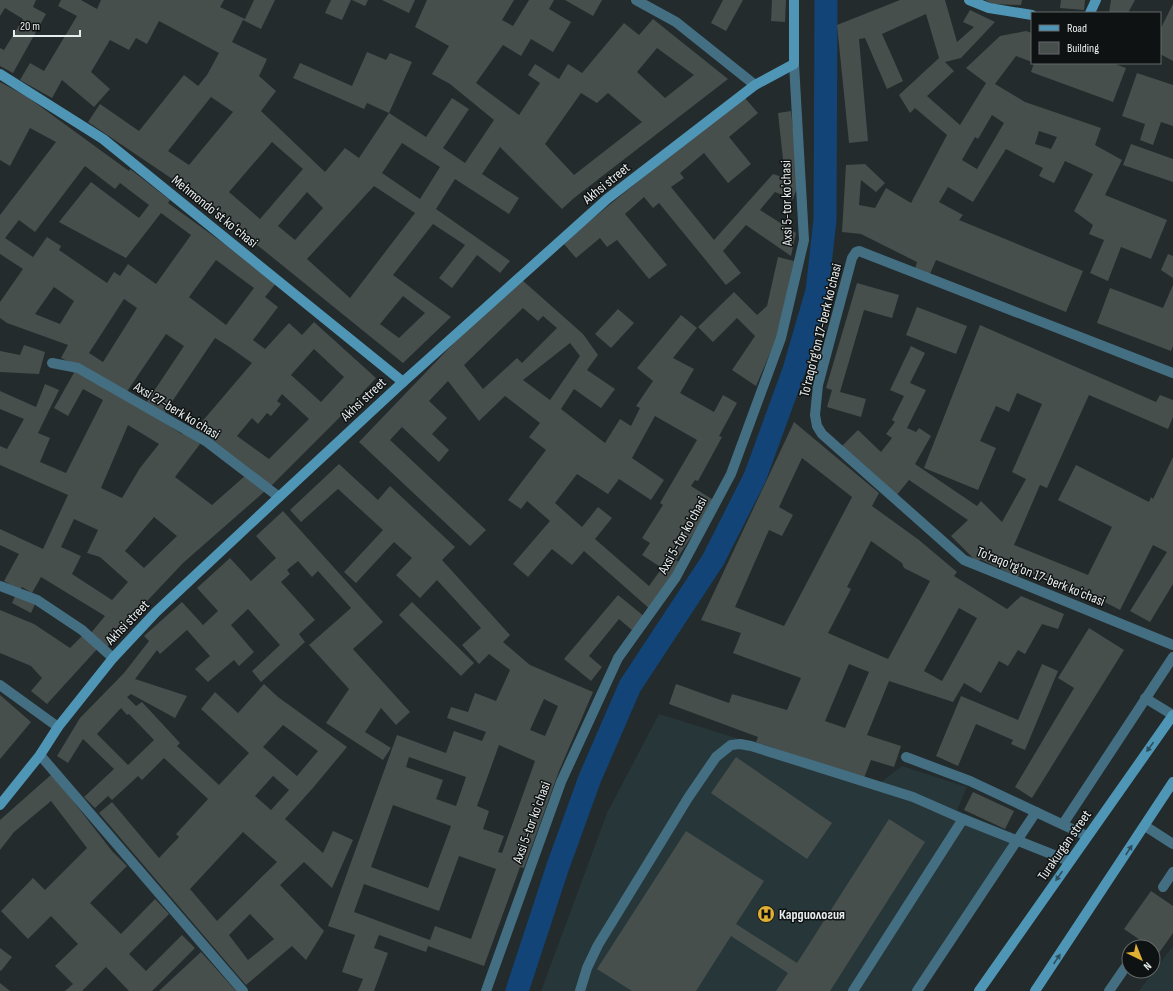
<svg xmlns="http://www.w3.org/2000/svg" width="1173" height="991" viewBox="0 0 1173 991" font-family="'Sofia Sans Condensed',sans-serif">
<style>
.built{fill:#273638}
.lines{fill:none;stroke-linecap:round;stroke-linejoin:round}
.canal{stroke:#124477;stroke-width:23}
.building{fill:#474f4d;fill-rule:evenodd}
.lane{stroke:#446f83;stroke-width:10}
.street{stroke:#446f83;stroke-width:10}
.secondary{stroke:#4f96b6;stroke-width:10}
.oneway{fill:#2c4d5c}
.labels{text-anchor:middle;stroke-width:3;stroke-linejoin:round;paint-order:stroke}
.street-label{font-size:14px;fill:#e7ecec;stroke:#0f1213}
.poi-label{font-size:14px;font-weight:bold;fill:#e7ecec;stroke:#0f1213;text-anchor:start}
</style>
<rect width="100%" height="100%" fill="#232b2c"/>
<g class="built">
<polygon points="659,714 880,783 902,766 967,787 957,810 1013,837 914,991 541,991 607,813"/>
<polygon points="1173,946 1173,991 1139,991"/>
</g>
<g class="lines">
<polyline class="canal" points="517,991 558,866 590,778 630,686 713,560 755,477 794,370 817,291 825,220 826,0"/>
</g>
<g class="building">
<polygon points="0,0 36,0 33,7 46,14 13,73 0,66 0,48 4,50 23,19 5,8 0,16"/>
<path d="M61,0H81L97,9L101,0H224L220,7L245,19L254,0H275L261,29L243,20L232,42L267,59L259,76L276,91L261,111L325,172L345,148L359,158L389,113L367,103L364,109L293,78L300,63L352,86L367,52L386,60L390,53L412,62L389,113L426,137L452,98L469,109L443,148L465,163L494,120L450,84L432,74L449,46L415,27L427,0H514L502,20L513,26L529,0H554L549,9L571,22L553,52L531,39L521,56L503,45L476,83L519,115L540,83L528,75L535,64L559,79L568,64L582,73L624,23L639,35L653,19L728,79L574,198L562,209L500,147L482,174L519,198L509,214L455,179L436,209L510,261L500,273L477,255L452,288L439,278L465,245L433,224L393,275L451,317L403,363L193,193L88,122L100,104L139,131L184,75L198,86L207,75L219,53L159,21L147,44L136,38L129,50L110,40L91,72L110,89L94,107L62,80L52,98L20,80L30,63L44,71L77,16L58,6ZM657,48L694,75L665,98L637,72ZM581,93L597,103L608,93L642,122L574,175L545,144ZM211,97L233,112L189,165L168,151ZM272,142L303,169L260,219L229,192ZM402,143L440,167L420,199L382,173ZM374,186L415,213L350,298L307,259ZM307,192L323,208L295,240L278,226ZM403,296L425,313L399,338L380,324Z"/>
<polygon points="331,0 351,0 342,20 325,13"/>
<polygon points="352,0 368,0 365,6"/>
<polygon points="382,0 415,0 409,13"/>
<polygon points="565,0 602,0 593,16"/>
<polygon points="723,0 743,0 726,31 711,23"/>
<polygon points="772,0 786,0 785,22 771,21"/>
<path d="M900,0H945L957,42L974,27L963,22L970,10L995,22L961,58L945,62L954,71L927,96L960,125L986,83L966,68L1000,36L1026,31L1032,33V62L1016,56L995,84L1025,102L1101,128L1095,145L1122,160L1105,195L1167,220L1151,259L1121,247L1108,281L1090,273L1104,240L1089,234L1093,225L1074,211L1093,174L1065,161L1054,183L1039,176L1043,168L1006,149L973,202L948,187L939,202L963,215L959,220L1083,271L1066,312L936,260L930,274L915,269L917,262L861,234L842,232L846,165L865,164L885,183L876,192L861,180L859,205L875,208L886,188L911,203L947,135L915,108L910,113L899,95L939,58L926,14L882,34L903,81L887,89L865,38L859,39L868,141L849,143L837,25ZM992,115L1004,123L977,169L962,160L975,137L978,139ZM1039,131L1057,137L1051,149L1035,144Z"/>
<polygon points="985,0 1022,0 1021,5 992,4"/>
<polygon points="1061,0 1085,0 1084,10 1060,8"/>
<polygon points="1111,0 1135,0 1128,13 1109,13"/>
<polygon points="1173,4 1173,61 1160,54 1160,30"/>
<polygon points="1034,63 1112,63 1126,68 1113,102 1031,72"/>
<polygon points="1137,73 1173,85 1173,126 1161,122 1153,145 1140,140 1145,124 1122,116"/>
<path d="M0,82L26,96L129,171L130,169L170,200L168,203L277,282L265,297L278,307L253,340L265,349L289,323L302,335L314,322L376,378L339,418L270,487L195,430L252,363L228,346L215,338L163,415L146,403L184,346L166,334L126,393L110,382L61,358L68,345L7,323L0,318V302L23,269L0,254V215L56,142L30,128L10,166L0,160ZM85,166L115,189L120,183L149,205L139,218L91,182L59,222L126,258L161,213L191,235L156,284L128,264L120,276L114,272L107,283L59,250L61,246L47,237L33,257L5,238L19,220L35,232ZM216,260L254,288L226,325L189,297ZM54,287L74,301L60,324L35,314ZM124,299L137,308L103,362L89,353ZM314,349L344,377L321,402L291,375ZM282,394L309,419L269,459L237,436L252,418L258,424L267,413L271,416L281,404L277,401Z"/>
<polygon points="745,98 758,113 729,137 751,164 728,183 704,153 680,173 684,178 671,187 714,240 773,174 785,178 778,113 791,111 799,183 793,199 775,192 760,210 796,233 791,256 746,225 723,251 741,273 726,285 659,203 653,208 644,197 625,214 667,265 649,279 617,240 607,247 600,238 576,258 563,243 714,119 716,121"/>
<polygon points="1131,144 1173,159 1173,182 1123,165"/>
<polygon points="1168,254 1173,256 1173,278 1161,270"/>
<polygon points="778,257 794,261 777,337 756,386 732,370 755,336 737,318 713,342 698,327 734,292 757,315 767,306"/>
<path d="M521,279L583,334L598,355L587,370L615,389L601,408L574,389L561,409L605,443L620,419L631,426L640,408L636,406L653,381L637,368L681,315L697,328L673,358L694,369L680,393L714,412L723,395L737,403L719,436L722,437L698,481L695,480L691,486L715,501L676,560L682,564L651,610L584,551L572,565L552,549L528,577L513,564L550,521L527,501L521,509L508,500L546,450L529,437L540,423L505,396L479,421L448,381L429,401L447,418L432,434L449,450L439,462L402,427L390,440L486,530L470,546L359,442L474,322ZM523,308L538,321L543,316L557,328L522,363L517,358L483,389L464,365ZM570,343L580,356L550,400L523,380ZM655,416L697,440L660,503L663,505L642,538L650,543L642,555L662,568L649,586L595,539L612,518L598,507L582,527L555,503L577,474L608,494L619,479L651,500L664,480L632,458Z"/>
<polygon points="857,283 899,295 892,318 864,310 840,392 866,399 861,417 827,407 832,390 826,388"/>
<polygon points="1173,285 1173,346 1171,351 1097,323 1110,288 1163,308"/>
<polygon points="917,307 967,326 956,354 906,335"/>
<polygon points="618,309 634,323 611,348 595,334"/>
<polygon points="980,325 1156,402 1160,395 1173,400 1173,417 1168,429 1089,395 1047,488 1040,485 1014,545 1088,575 1112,527 1058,500 1076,465 1149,502 1151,497 1153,499 1173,457 1173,584 1150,622 1130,611 1167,552 1153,545 1120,610 1099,599 1097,602 1053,585 1054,583 1022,569 1018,577 980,559 978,563 951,536 968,520 909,480 896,496 841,447 858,430 881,452 892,438 886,434 895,422 892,420 904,396 890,390 911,346 925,353 910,383 926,390 907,428 916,432 919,428 931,436 915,464 977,506 981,501 1002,522 1026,479 1012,472 1042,404 1017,393 1009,412 996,406 980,441 996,448 978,490 924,468"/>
<polygon points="24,345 45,352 39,374 0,372 0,351 20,355"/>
<path d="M75,371L124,397L182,434L184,431L200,444L175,477L212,505L246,475L265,491L183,563L149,599L107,647L90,634L105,616L41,577L32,593L22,587L20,590L4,581L19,554L0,545V529L43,549L68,495L0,465V446L7,449L24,419L0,409V391L36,407L45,384L59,390L38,433L50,438L40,462L66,473L103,400L83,389L68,416L54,408ZM128,425L159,444L140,468L122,498L101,488ZM154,517L177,536L144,568L125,551ZM74,519L98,530L87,553L100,557L128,582L112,600L72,574L81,556L61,547Z"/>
<path d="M794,422L879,493L872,506L919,540L957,572L954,576L1007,609L1021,596L1064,614L1058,629L1042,624L1025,654L1018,650L1008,666L999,661L981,693L964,683L953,702L889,681L867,735L901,746L894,767L871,760L864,778L756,742L758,737L669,704L676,684L729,703L732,694L787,710L801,678L733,653L741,633L701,620ZM802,458L852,497L784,626L735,607L769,530L782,536L793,515L779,507ZM871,541L902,563L904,568L930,581L888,659L828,633L851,589L847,587ZM959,608L977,618L942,681L924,671ZM849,664L869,672L845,728L825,721Z"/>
<path d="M339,464L378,500L390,486L455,547L442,560L510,635L503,642L530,665L593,692L559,771L524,868L520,867L484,966L428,946L426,952L379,935L374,948L388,953L374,991H358L363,979L342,972L355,935L328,926L397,735L446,753L454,731L482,741L486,732L447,718L451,707L468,712L475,693L496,701L510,670L489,654L479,664L462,645L481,628L437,580L420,598L396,575L412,558L394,542L356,583L344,572L383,530L338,489L301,522L290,510ZM544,699L558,706L545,736L530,730ZM499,745L535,761L502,853L498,852L504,836L483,829L489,811L477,806ZM409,757L466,777L456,806L436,799L443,780L406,767ZM393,805L451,826L428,888L371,867ZM459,856L496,869L471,939L435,926L430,940L354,912L364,884L439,911Z"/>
<path d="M283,511L383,622L353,649L410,712L396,725L381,708L365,732L391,748L383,760L326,723L349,689L309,645L351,608L318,571L312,577L298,561L287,570L290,574L281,582L315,620L299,634L305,642L261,682L252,671L280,645L248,609L231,625L254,652L239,666L234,660L208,682L195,669L210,656L187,630L160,654L157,650L135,679L187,696L175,718L131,694L127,697L136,706L142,702L180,743L177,746L219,785L249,753L201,709L215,692L238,713L264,684L278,697L347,747L312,789L285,819L323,853L333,831L353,840L332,888L304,862L280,885L324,931L306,960L292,946L246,985L99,813L112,802L159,858L179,837L176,834L208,799L164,758L142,780L138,776L112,800L108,796L95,808L84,797L114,769L83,739L68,763L57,756L80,718L124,673L149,641L144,636L182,602L203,625L218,611L197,588L230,558L251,581L276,558L256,536ZM121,708L127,715L129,714L154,740L128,765L97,734ZM283,725L318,751L297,776L263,747ZM273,776L289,790L271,810L255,796ZM243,832L277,862L217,921L190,889ZM250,914L274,939L248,960L229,935Z"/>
<polygon points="16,594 35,604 31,613 12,603"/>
<polygon points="618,595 645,617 633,631 619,619 589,656 602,667 591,681 564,659"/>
<polygon points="412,602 474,663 461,676 399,615"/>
<polygon points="0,610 34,624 70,648 83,635 98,648 47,704 31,691 42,678 31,666 0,653"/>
<polygon points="1089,628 1124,650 1032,798 1015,787 1074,688 1058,678"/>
<polygon points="1042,664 1058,671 1025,750 1011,744 1013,740 976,724 958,766 936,756 961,696 1018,720"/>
<polygon points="0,695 31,722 0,759"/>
<polygon points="736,757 832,823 807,859 711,793"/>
<polygon points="52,774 112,851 127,866 90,903 121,934 155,899 169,914 129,954 146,971 182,935 195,948 152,991 129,991 106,967 82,991 65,991 73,984 55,966 78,944 51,916 28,939 1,911 33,878 45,890 87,848 51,801 14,832 0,850 0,820"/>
<polygon points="973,792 1014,811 1005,829 964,810"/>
<polygon points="889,819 925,842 830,991 776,991 788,973 731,936 696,991 632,991 597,969 686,831 764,881 736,924 797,963"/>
<polygon points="1151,891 1173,906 1173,933 1159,953 1124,929"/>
<polygon points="0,948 12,957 1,971 0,970"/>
<polygon points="201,952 236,991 159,991"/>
<polygon points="0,983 10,991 0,991"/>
</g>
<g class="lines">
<g class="lane">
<polyline points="0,685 58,727"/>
<polyline points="1145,698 1173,715"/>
<polyline points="1063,824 1173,657"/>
<polyline points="1145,826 1173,844"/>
<polyline points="1163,887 1173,872"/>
<polyline points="580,991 587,968 598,945 688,798 716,757 731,745 740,744 751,746 913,797 963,819"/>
<polyline points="853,991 963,819 1069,861"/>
<polyline points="917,991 1036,812"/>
<polyline points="1109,991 1129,962"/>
</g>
<g class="street">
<polyline points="636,0 676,22 755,85"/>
<polyline points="52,363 78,368 207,442 279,497"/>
<polyline points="1173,373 859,251 856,252 852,258 818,385 815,415 817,426 822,434 964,560 1173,645"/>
<polyline points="0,586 37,600 82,630 113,658"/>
<polyline points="40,755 243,991"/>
<polyline points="906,757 970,781 1087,836"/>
<polyline points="486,991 561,782 618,658 676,577 731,474 781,338 804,240 794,64"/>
</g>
<g class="secondary">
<polyline points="969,0 989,8 1032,15"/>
<polyline points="1090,13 1096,0"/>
<polyline points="0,74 103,139 403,382"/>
<polyline points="0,805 40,755 58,727 113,658 156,612 279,497 403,382 607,199 755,85 794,64 794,0"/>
<polyline points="979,991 1173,715"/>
<polyline points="1035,991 1173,782"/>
</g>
</g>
<defs><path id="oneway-solid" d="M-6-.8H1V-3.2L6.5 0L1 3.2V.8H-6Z"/></defs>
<g class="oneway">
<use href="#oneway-solid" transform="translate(1150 747) rotate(126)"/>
<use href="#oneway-solid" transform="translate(1129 850) rotate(-57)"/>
<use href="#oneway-solid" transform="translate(1059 876) rotate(125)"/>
<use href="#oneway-solid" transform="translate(1057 959) rotate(-56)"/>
</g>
<defs>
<g id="hospital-disc" transform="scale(0.9)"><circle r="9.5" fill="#e0b034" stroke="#0f1213"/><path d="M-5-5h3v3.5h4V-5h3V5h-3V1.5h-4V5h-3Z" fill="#111"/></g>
</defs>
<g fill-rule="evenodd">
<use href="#hospital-disc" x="766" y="914"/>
</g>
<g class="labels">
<g class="street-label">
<text transform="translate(606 183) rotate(-39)" y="5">Akhsi street</text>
<text transform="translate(786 203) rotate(-91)" y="5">Аxsi 5-tor koʼchasi</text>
<text transform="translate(215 211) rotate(39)" y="5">Mehmondoʻst koʻchasi</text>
<text transform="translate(820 330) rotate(-76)" y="5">To'raqo'rg'on 17-berk koʼchasi</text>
<text transform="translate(363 399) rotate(-43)" y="5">Akhsi street</text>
<text transform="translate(177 410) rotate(31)" y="5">Аxsi 27-berk koʼchasi</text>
<text transform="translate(682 535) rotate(-61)" y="5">Аxsi 5-tor koʼchasi</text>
<text transform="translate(1041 576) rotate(22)" y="5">To'raqo'rg'on 17-berk koʼchasi</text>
<text transform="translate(127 622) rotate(-46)" y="5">Akhsi street</text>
<text transform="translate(531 822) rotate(-70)" y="5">Аxsi 5-tor koʼchasi</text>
<text transform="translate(1064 845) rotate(-55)" y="5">Turakurgan street</text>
</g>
<g class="poi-label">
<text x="779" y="919">Кардиология</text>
</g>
</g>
<rect x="1031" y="12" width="130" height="52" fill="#0f1213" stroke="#65696a"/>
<rect x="1039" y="25" width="20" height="6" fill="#4f96b6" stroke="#65696a"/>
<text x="1067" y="32" font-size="12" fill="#e7ecec">Road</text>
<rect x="1039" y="42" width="20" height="12" fill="#474f4d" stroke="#65696a"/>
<text x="1067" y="52" font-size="12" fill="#e7ecec">Building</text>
<g transform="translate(1141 959) rotate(137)"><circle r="19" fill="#0f1213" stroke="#65696a"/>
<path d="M0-3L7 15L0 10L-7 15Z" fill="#e0b034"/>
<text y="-6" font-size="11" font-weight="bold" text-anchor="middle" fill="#e7ecec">N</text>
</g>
<path d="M14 30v6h66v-6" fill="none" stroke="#e7ecec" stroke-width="2"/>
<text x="20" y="30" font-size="12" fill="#e7ecec" stroke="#0f1213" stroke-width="3" paint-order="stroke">20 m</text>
</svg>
